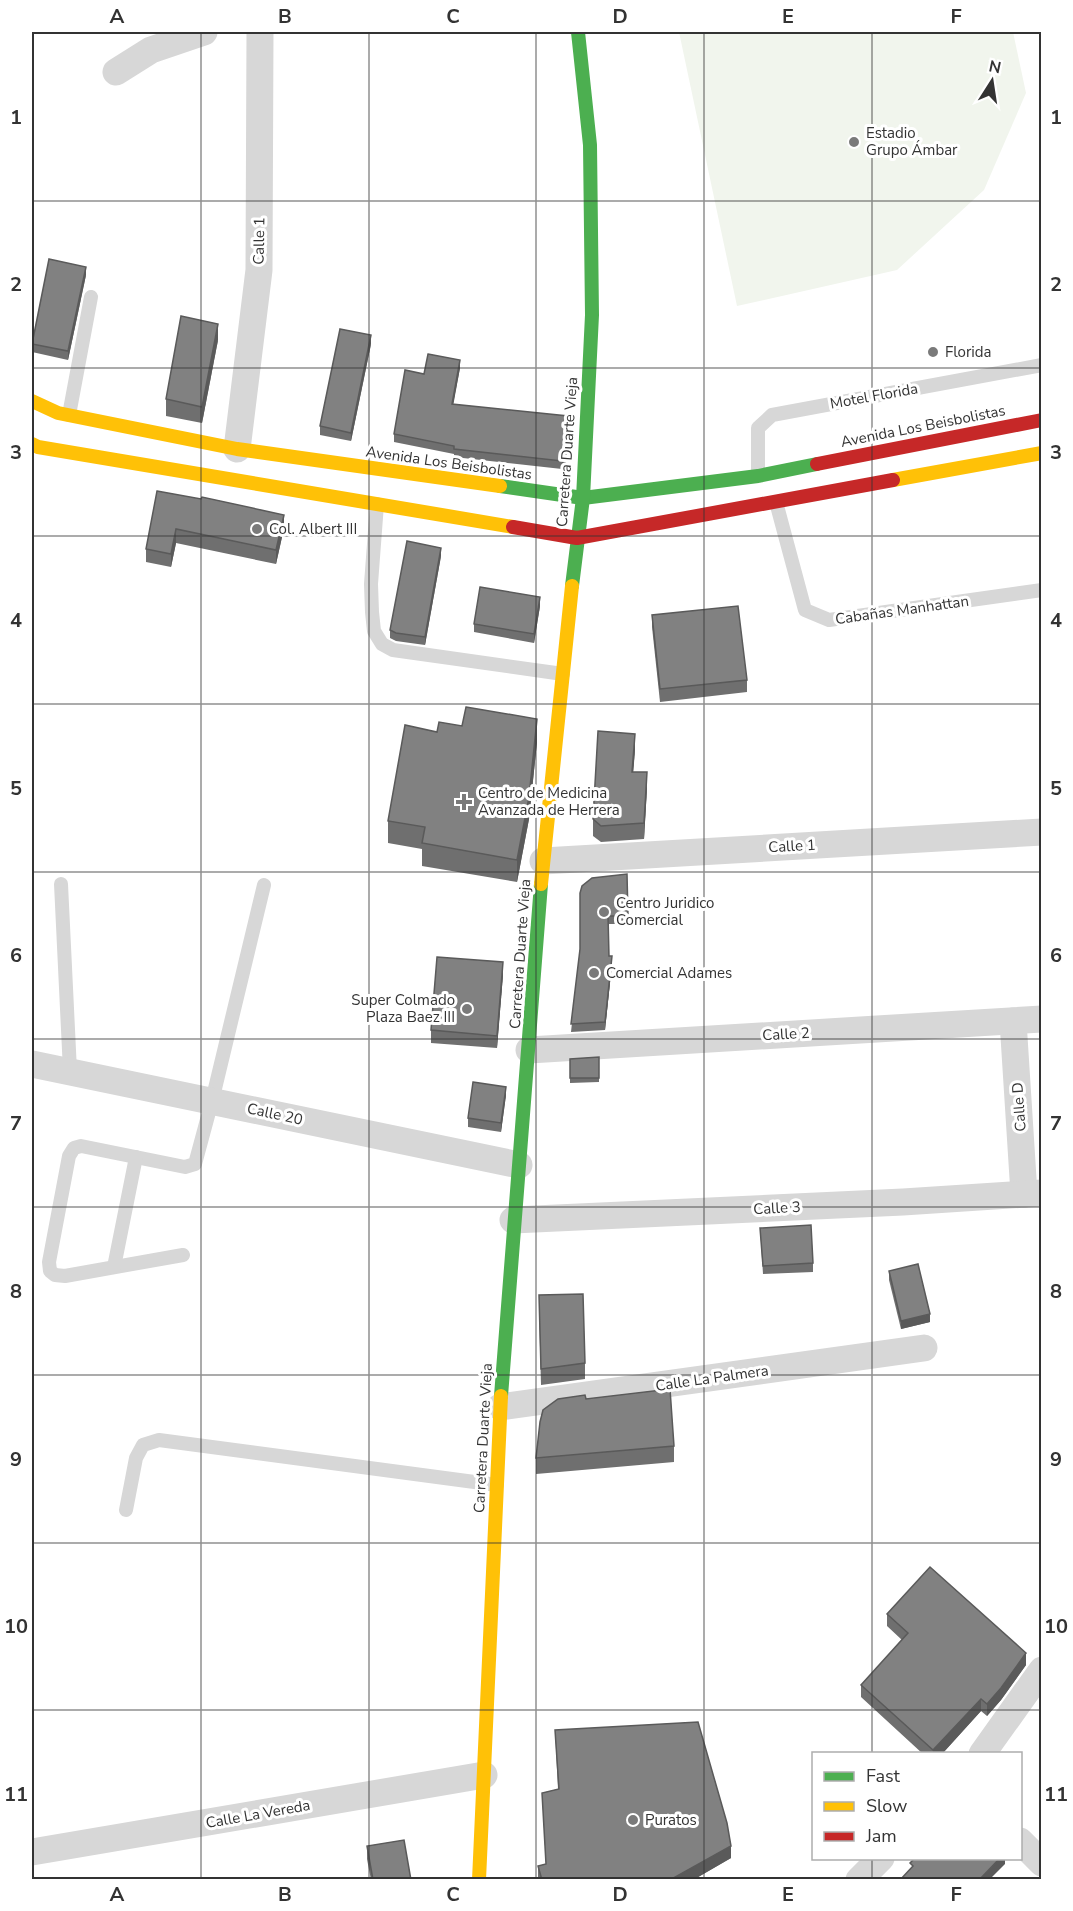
<svg xmlns="http://www.w3.org/2000/svg" width="1073" height="1911" viewBox="0 0 1073 1911" font-family="'Nunito Sans',sans-serif">
<style>
.green{fill:#f1f5ed}
.lines{fill:none;stroke-linecap:round;stroke-linejoin:round}
.lane{stroke:#d7d7d7;stroke-width:14}
.street{stroke:#d7d7d7;stroke-width:27}
.fast{stroke:#4caf50;stroke-width:14}
.slow{stroke:#ffc107;stroke-width:14}
.jam{stroke:#c62828;stroke-width:14}
.wall{fill:#6f6f6f}
.shaded-wall{fill:#5a5a5a}
.building{fill:#818181;stroke:#5a5a5a;stroke-width:1.5}
.grid{fill:none;stroke:#333;stroke-width:1.5;stroke-opacity:0.55}
.poi-dot{fill:#7a7a7a;stroke:#fff;stroke-width:2}
.labels{text-anchor:middle;stroke-width:6;stroke-linejoin:round;paint-order:stroke}
.poi-label{font-size:15px;fill:#333;stroke:#fff;text-anchor:start}
.street-label{font-size:15px;fill:#333;stroke:#fff}
.neatline{fill:none;stroke:#333;stroke-width:2}
.grid-label{font-size:20px;text-anchor:middle;font-weight:bold;fill:#333}
</style>
<rect width="100%" height="100%" fill="#fff"/>
<polygon class="green" points="679,32 1013,32 1026,93 984,190 897,270 737,306"/>
<g class="lines">
<g class="lane">
<polyline points="69,415 91,297"/>
<polyline points="758,476 758,428 772,415 1042,365"/>
<polyline points="776,502 805,610 829,620 1042,590"/>
<polyline points="377,504 371,584 372,612 374,631 382,644 393,650 563,674"/>
<polyline points="61,884 70,1071"/>
<polyline points="183,1255 65,1276 55,1275 50,1271 49,1262 69,1156 74,1148 81,1146 185,1167 195,1164 212,1101 264,885"/>
<polyline points="114,1267 136,1157"/>
<polyline points="126,1510 136,1458 143,1445 159,1440 497,1485"/>
</g>
<g class="street">
<polyline points="116,72 151,50 204,32"/>
<polyline points="237,449 259,270 260,32"/>
<polyline points="543,861 1042,832"/>
<polyline points="1013,1021 1024,1194"/>
<polyline points="529,1050 1042,1019"/>
<polyline points="32,1064 519,1165"/>
<polyline points="513,1220 903,1202 1042,1193"/>
<polyline points="500,1407 924,1348"/>
<polyline points="982,1754 1042,1670"/>
<polyline points="1020,1841 1042,1863"/>
<polyline points="32,1852 484,1775"/>
<polyline points="859,1880 881,1858"/>
</g>
<g class="fast">
<polyline points="500,486 583,498 758,476 817,464"/>
<polyline points="572,586 583,498 592,315 590,145 578,32"/>
<path d="M501,1396C513,1225 529,1055 541,884"/>
</g>
<g class="slow">
<polyline points="32,401 58,413 237,449 500,486"/>
<polyline points="32,444 38,447 513,527"/>
<polyline points="893,480 1042,453"/>
<polyline points="541,884 572,586"/>
<polyline points="479,1880 501,1396"/>
</g>
<g class="jam">
<polyline points="817,464 1042,420"/>
<polyline points="513,527 577,538 893,480"/>
</g>
</g>
<g class="wall">
<polygon points="86,275 68,360 32,352 32,342"/>
<polygon points="218,340 202,423 166,416 166,399"/>
<polygon points="371,344 351,441 320,435 320,426"/>
<polygon points="460,368 453,404 568,425 566,463 562,469 454,457 454,454 394,442 394,434 424,374"/>
<polygon points="157,491 284,528 276,564 176,543 171,567 146,562 146,549"/>
<polygon points="441,556 425,645 396,641 390,638 390,630"/>
<polygon points="540,606 534,643 474,632 474,624"/>
<polygon points="652,615 747,680 747,692 660,702 652,627"/>
<polygon points="437,732 537,742 529,819 517,882 422,866 422,849 388,843 388,821"/>
<polygon points="635,750 633,772 647,788 644,839 601,842 593,836 593,819"/>
<polygon points="627,874 628,924 609,924 609,956 612,964 605,1030 571,1032 580,949"/>
<polygon points="503,975 497,1048 431,1043 431,1030"/>
<polygon points="599,1057 599,1082 570,1083 570,1059"/>
<polygon points="506,1095 501,1132 468,1127 468,1118"/>
<polygon points="760,1228 813,1263 813,1272 763,1274"/>
<polygon points="889,1271 930,1322 901,1329 889,1280"/>
<polygon points="539,1311 585,1363 585,1379 541,1385"/>
<polygon points="586,1399 674,1446 674,1462 536,1474 536,1458"/>
<polygon points="887,1614 1026,1665 1001,1700 987,1716 981,1711 942,1754 923,1754 861,1697 861,1685 902,1640 887,1626"/>
<polygon points="555,1730 731,1858 693,1880 538,1880 538,1866 546,1864 542,1793 558,1789"/>
<polygon points="367,1846 411,1880 371,1880 367,1859"/>
</g>
<g class="shaded-wall">
<polygon points="86,267 86,275 68,360 68,351"/>
<polygon points="218,324 218,340 202,423 202,407"/>
<polygon points="371,335 371,344 351,441 351,433"/>
<polygon points="460,360 460,368 452,412 452,404"/>
<polygon points="568,425 566,463 562,469 562,461"/>
<polygon points="284,515 284,528 276,564 276,550"/>
<polygon points="176,529 176,543 171,567 171,554"/>
<polygon points="441,548 441,556 425,645 425,637"/>
<polygon points="540,597 540,606 534,643 534,634"/>
<polygon points="537,719 537,742 529,819 517,882 517,860"/>
<polygon points="635,734 635,750 632,788 632,772"/>
<polygon points="647,772 647,788 644,839 644,823"/>
<polygon points="612,956 612,964 605,1030 605,1022"/>
<polygon points="503,962 503,975 497,1048 497,1036"/>
<polygon points="506,1087 506,1095 501,1132 501,1123"/>
<polygon points="930,1314 930,1322 901,1329 901,1321"/>
<polygon points="1026,1653 1026,1665 1001,1700 987,1716 987,1704"/>
<polygon points="981,1699 981,1711 942,1754 933,1754 933,1750"/>
<polygon points="731,1846 731,1858 693,1880 670,1880"/>
<polygon points="1000,1858 1005,1858 1005,1864 989,1880 979,1880"/>
</g>
<g class="building">
<polygon points="49,259 86,267 68,351 32,344"/>
<polygon points="181,316 218,324 202,407 166,399"/>
<polygon points="340,329 371,335 351,433 320,426"/>
<polygon points="428,354 460,360 452,404 568,416 566,454 562,461 454,449 454,446 394,434 405,370 424,374"/>
<polygon points="157,491 201,499 202,497 284,515 276,550 176,529 171,554 146,549"/>
<polygon points="407,541 441,548 425,637 396,633 390,630"/>
<polygon points="480,587 540,597 534,634 474,624"/>
<polygon points="738,606 747,680 660,689 652,615"/>
<polygon points="466,707 537,719 529,797 517,860 422,843 425,827 388,821 405,725 437,732 439,722 462,726"/>
<polygon points="598,731 635,734 632,772 647,772 644,823 601,826 593,819"/>
<polygon points="627,874 628,916 608,916 609,956 612,956 605,1022 571,1024 580,949 580,893 582,886 592,878"/>
<polygon points="437,957 503,962 497,1036 431,1030"/>
<polygon points="599,1057 599,1078 570,1078 570,1059"/>
<polygon points="473,1082 506,1087 501,1123 468,1118"/>
<polygon points="811,1225 813,1263 763,1266 760,1228"/>
<polygon points="918,1264 930,1314 901,1321 889,1271"/>
<polygon points="583,1294 585,1363 541,1369 539,1295"/>
<polygon points="670,1389 674,1446 536,1458 540,1422 543,1410 558,1399 585,1395 586,1399"/>
<polygon points="930,1567 1026,1653 1001,1688 987,1704 981,1699 933,1750 861,1685 908,1633 887,1614"/>
<polygon points="698,1722 727,1823 731,1846 670,1880 542,1880 538,1866 546,1864 542,1793 559,1789 555,1730"/>
<polygon points="404,1840 411,1880 373,1880 367,1846"/>
<polygon points="915,1858 1000,1858 979,1880 900,1880 913,1866 910,1863"/>
</g>
<path class="grid" d="M201,32V1880M369,32V1880M536,32V1880M704,32V1880M872,32V1754M32,201H1042M32,368H1042M32,536H1042M32,704H1042M32,872H1042M32,1039H1042M32,1207H1042M32,1375H1042M32,1543H1042M32,1710H1042M872,1858V1880"/>
<g class="poi-dot">
<circle cx="854" cy="142" r="6"/>
<circle cx="933" cy="352" r="6"/>
<circle cx="257" cy="529" r="6"/>
<path d="M461 793h6v6h6v6h-6v6h-6v-6h-6v-6h6z"/>
<circle cx="604" cy="912" r="6"/>
<circle cx="594" cy="973" r="6"/>
<circle cx="467" cy="1009" r="6"/>
<circle cx="633" cy="1820" r="6"/>
</g>
<g class="labels">
<g class="poi-label">
<text x="866" y="138">Estadio<tspan x="866" dy="17">Grupo Ámbar</tspan></text>
<text x="945" y="357">Florida</text>
<text x="269" y="534">Col. Albert III</text>
<text x="478" y="798">Centro de Medicina<tspan x="478" dy="17">Avanzada de Herrera</tspan></text>
<text x="616" y="908">Centro Juridico<tspan x="616" dy="17">Comercial</tspan></text>
<text x="606" y="978">Comercial Adames</text>
<text x="455" y="1005" text-anchor="end">Super Colmado<tspan x="455" dy="17">Plaza Baez III</tspan></text>
<text x="645" y="1825">Puratos</text>
</g>
<g class="street-label">
<text transform="translate(259 241) rotate(-89)" y="5">Calle 1</text>
<text transform="translate(874 396) rotate(-10)" y="5">Motel Florida</text>
<text transform="translate(923 426) rotate(-11)" y="5">Avenida Los Beisbolistas</text>
<text transform="translate(567 452) rotate(-86)" y="5">Carretera Duarte Vieja</text>
<text transform="translate(449 463) rotate(8)" y="5">Avenida Los Beisbolistas</text>
<text transform="translate(902 610) rotate(-8)" y="5">Cabañas Manhattan</text>
<text transform="translate(792 846) rotate(-3)" y="5">Calle 1</text>
<text transform="translate(520 954) rotate(-86)" y="5">Carretera Duarte Vieja</text>
<text transform="translate(786 1034) rotate(-3)" y="5">Calle 2</text>
<text transform="translate(1019 1107) rotate(-94)" y="5">Calle D</text>
<text transform="translate(275 1114) rotate(12)" y="5">Calle 20</text>
<text transform="translate(777 1208) rotate(-3)" y="5">Calle 3</text>
<text transform="translate(712 1378) rotate(-8)" y="5">Calle La Palmera</text>
<text transform="translate(483 1438) rotate(-87)" y="5">Carretera Duarte Vieja</text>
<text transform="translate(258 1814) rotate(-10)" y="5">Calle La Vereda</text>
</g>
</g>
<rect width="1073" height="1911" fill="none" stroke="#ffffff" stroke-width="66"/>
<rect x="812" y="1752" width="210" height="108" fill="#ffffff" stroke="#adadad" stroke-width="1.5"/>
<rect x="824" y="1772" width="30" height="9" fill="#4caf50" stroke="#adadad" stroke-width="1.5"/>
<text x="866" y="1782" font-size="18" fill="#333333">Fast</text>
<rect x="824" y="1802" width="30" height="9" fill="#ffc107" stroke="#adadad" stroke-width="1.5"/>
<text x="866" y="1812" font-size="18" fill="#333333">Slow</text>
<rect x="824" y="1832" width="30" height="9" fill="#c62828" stroke="#adadad" stroke-width="1.5"/>
<text x="866" y="1842" font-size="18" fill="#333333">Jam</text>
<g transform="translate(992 81) rotate(12)" stroke="#ffffff" stroke-width="4.5" paint-order="stroke">
<path d="M0-4.5L10 22L0 15L-10 22Z" fill="#333333"/>
<text y="-9" font-size="16" font-weight="bold" text-anchor="middle" fill="#333333">N</text>
</g>
<rect x="33" y="33" width="1007" height="1845" class="neatline"/>
<g class="grid-label">
<text x="117" y="23">A</text>
<text x="285" y="23">B</text>
<text x="453" y="23">C</text>
<text x="620" y="23">D</text>
<text x="788" y="23">E</text>
<text x="956" y="23">F</text>
<text x="16" y="124">1</text>
<text x="1056" y="124">1</text>
<text x="16" y="291">2</text>
<text x="1056" y="291">2</text>
<text x="16" y="459">3</text>
<text x="1056" y="459">3</text>
<text x="16" y="627">4</text>
<text x="1056" y="627">4</text>
<text x="16" y="795">5</text>
<text x="1056" y="795">5</text>
<text x="16" y="962">6</text>
<text x="1056" y="962">6</text>
<text x="16" y="1130">7</text>
<text x="1056" y="1130">7</text>
<text x="16" y="1298">8</text>
<text x="1056" y="1298">8</text>
<text x="16" y="1466">9</text>
<text x="1056" y="1466">9</text>
<text x="16" y="1633">10</text>
<text x="1056" y="1633">10</text>
<text x="16" y="1801">11</text>
<text x="1056" y="1801">11</text>
<text x="117" y="1901">A</text>
<text x="285" y="1901">B</text>
<text x="453" y="1901">C</text>
<text x="620" y="1901">D</text>
<text x="788" y="1901">E</text>
<text x="956" y="1901">F</text>
</g>
</svg>
